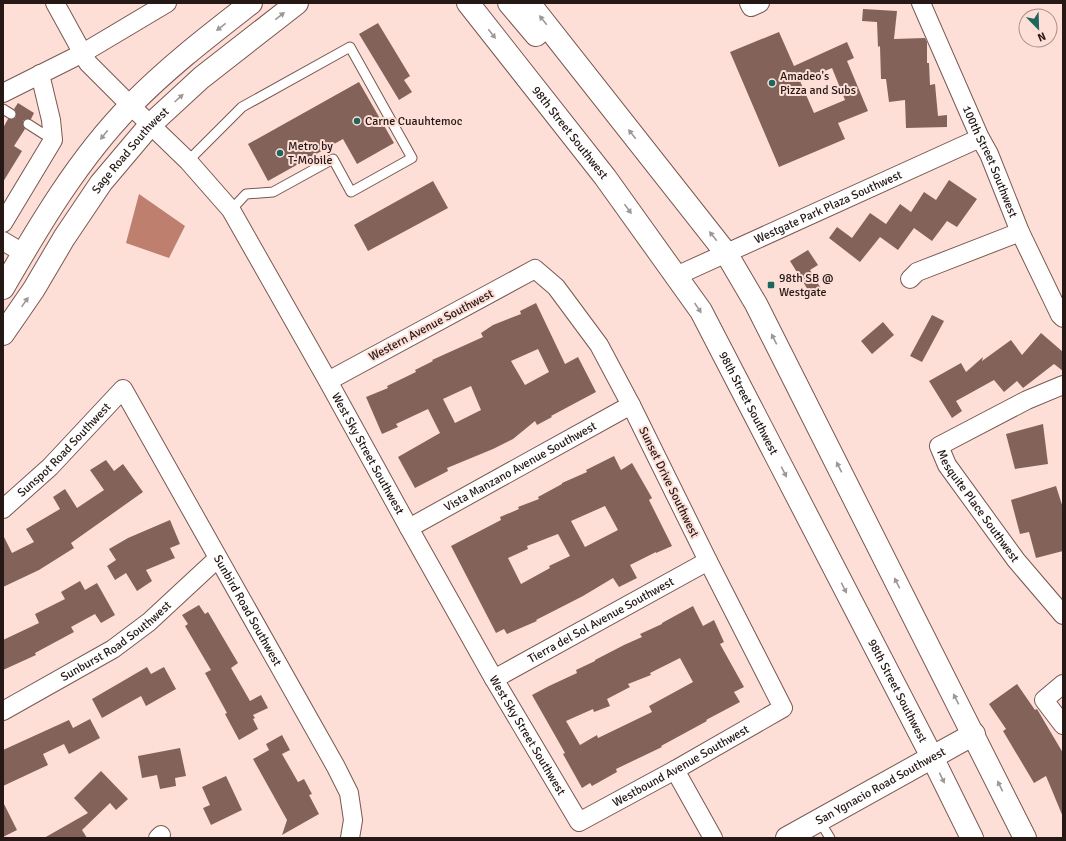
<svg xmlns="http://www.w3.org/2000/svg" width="1066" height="841" viewBox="0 0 1066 841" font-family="Signika,sans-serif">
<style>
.water{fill:#bf7f6f}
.building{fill:#83625a;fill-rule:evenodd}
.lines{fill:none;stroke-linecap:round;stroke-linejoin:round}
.lane-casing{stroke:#795850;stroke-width:11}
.street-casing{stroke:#795850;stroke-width:20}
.secondary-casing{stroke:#795850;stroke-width:24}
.lane{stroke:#fff;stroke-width:9}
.street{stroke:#fff;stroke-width:18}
.secondary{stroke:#fff;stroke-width:22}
.oneway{fill:#9d9796}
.poi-dot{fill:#1d675f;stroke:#fedfd7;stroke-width:1.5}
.labels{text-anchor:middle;stroke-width:4;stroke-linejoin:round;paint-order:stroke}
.poi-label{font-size:12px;fill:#251815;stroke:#fedfd7;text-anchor:start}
.street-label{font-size:12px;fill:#251815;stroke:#fedfd7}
</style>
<rect width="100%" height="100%" fill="#fedfd7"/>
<polygon class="water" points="139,194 185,226 169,258 126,243"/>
<g class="building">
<polygon points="863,9 897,11 894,39 925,38 927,42 927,63 929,63 930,85 935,84 938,116 947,115 947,127 906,128 905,100 889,102 886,79 881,79 880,46 878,47 877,22 862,21"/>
<polygon points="378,23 410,76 404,80 412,92 399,100 359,34"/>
<path d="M779,32L794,66L847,42L854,58L847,61L868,111L838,123L845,139L779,167L730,52ZM832,68L845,100L814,113L800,81Z"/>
<polygon points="359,82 394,143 357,164 343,139 268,181 248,144"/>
<polygon points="18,103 34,113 31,119 26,119 23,121 23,126 25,129 14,146 22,151 3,182 3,128 8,119 13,119 16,117 16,112 14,109"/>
<polygon points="949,180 977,199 957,227 947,221 932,241 914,228 898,250 880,237 860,262 829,238 837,227 852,238 870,213 886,224 900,204 911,212 924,192 936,200"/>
<polygon points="433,181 448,208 368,251 354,225"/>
<polygon points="808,250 818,265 810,270 823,292 813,298 790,261"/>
<path d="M536,303L565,364L578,357L596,392L551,416L552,417L537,425L535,421L513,439L493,449L447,468L448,471L415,488L398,457L440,433L428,409L396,424L398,427L382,434L366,397L388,388L387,386L416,372L415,370L433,361L432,360L483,337L481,333L493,325L521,314L520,311ZM538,349L549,372L525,385L511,361ZM471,386L481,410L455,423L443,399Z"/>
<polygon points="932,315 944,321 922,362 910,356"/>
<polygon points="883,322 894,335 872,354 861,341"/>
<polygon points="1041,333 1063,352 1063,371 1054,364 1023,388 1017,381 1004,392 994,380 956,401 962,411 952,418 929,381 961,363 966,372 983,357 982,361 1011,340 1022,355"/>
<polygon points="1043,424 1048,464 1015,469 1006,434"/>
<path d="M614,456L621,470L632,463L652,498L649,500L672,546L656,553V552L630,565L637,578L619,587L613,578L583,596L536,620L537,621L507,634L504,629L496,633L451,546L501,520L500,517L519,509L518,507L539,499L538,497L562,484V483L587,472L586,470ZM605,506L618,530L585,547L571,521ZM558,534L570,556L549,566L550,568L521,584L508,558L528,549L527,546Z"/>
<polygon points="106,460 114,471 123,464 143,492 71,543 74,548 39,570 3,587 3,535 12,553 34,542 26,529 60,509 53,497 65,489 77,508 104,490 90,470"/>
<polygon points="1056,486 1063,508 1063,551 1036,558 1029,532 1020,534 1011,500"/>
<polygon points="170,520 180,544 170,548 175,558 146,570 152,581 137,591 126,573 115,580 107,566 116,560 109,549 128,538"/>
<polygon points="80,581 85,590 97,583 115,615 101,623 95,614 71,627 74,632 35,653 36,655 3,670 3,640 39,623 35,614 65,599 61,592"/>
<polygon points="199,605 205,614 208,612 238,663 231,668 250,701 261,695 268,708 253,715 255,718 253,719 258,729 239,740 225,714 227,713 205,673 211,670 185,626 188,624 182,615"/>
<path d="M693,606L703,626L714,620L724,642L720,644L744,687L734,692L740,702L706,720L707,721L661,746L662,747L616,769L617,772L592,786L590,783L582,788L563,754L565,753L532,695L549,686L577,673L576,670L595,661V660L624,645L642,637L640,634L662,624V623ZM680,658L693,682L649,706L652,712L598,738L597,735L580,745L566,721L593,709L594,712L610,706L607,699L630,687L628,684L651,675L650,673Z"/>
<polygon points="147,667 151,674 164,667 176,689 146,706 141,696 102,718 92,699"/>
<polygon points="1017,684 1035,710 1037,709 1063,753 1063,817 1046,776 1034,783 1003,731 1006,729 989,704"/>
<polygon points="90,719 100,738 69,754 64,744 43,754 48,765 3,786 3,750 69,720 73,728"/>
<polygon points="282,735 290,750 282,754 298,782 304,779 312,794 309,795 319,814 282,835 287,820 253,759 269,750 266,744"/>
<polygon points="180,748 186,776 175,778 176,786 160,789 157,775 142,778 138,756"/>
<polygon points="101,771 128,799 116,810 110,803 82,830 87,838 44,838 88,813 74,798"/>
<polygon points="226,776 242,810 211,825 203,808 210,805 202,787"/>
<polygon points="3,802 17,830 3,837"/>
</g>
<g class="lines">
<g class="lane-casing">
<g id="lane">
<polyline points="3,109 11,114"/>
<polyline points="28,124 53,140"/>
<polyline points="188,161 242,107 350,47 412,158 351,192 333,159 273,192 246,194 231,210"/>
<polyline points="819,820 830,838"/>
</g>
</g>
<g class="street-casing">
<g id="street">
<path id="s1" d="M55,3L88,63L130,105L188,161L231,210L328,381L409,528L494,679L579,822L675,770L783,708L708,561L631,405L599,345L556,287L535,269L328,381"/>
<polyline points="749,3 751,7 760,3"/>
<path id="s2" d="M921,3L980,138L989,154L1020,232L1060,315L1063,318"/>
<polyline points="3,93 83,53 167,3"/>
<polyline points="3,223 53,140 51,120 40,74"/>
<polyline points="3,241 23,253"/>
<path id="s3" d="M676,276L980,138"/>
<polyline points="910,279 917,272 1020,232"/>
<path id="s4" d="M1063,385L1027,400L939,446L947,465L1016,560L1063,615"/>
<path id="s5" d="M3,509L50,467L123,389L336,767L349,793L353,820L350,838"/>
<path id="s6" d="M409,528L631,405"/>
<path id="s7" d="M494,679L708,561"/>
<polyline points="1063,684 1044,700 1063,725"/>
<path id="s8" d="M3,711L113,649L149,622L218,558"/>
<polyline points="675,770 713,838"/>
<polyline points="158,838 161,835"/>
</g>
</g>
<g class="secondary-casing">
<g id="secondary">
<path id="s9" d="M468,3L605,177L701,311L932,757L972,838"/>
<polyline points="509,3 536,35"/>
<polyline points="529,3 726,253 756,304 1025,838"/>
<path d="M3,288C40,224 79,158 131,105C168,67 210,35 251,3"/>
<path id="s10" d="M3,334L34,289L64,238L101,183L150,125L201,78L297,3"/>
<path id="s11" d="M787,838L974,734"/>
</g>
</g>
<use href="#lane" class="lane"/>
<use href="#street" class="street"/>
<use href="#secondary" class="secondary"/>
</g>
<defs><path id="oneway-solid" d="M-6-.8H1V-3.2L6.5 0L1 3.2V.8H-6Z"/></defs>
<g class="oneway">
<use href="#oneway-solid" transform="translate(280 16) rotate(-38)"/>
<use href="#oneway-solid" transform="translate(543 20) rotate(-129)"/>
<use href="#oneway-solid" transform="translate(221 27) rotate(142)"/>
<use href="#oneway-solid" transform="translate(492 34) rotate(52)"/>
<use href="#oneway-solid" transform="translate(179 98) rotate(-42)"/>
<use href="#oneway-solid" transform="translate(632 134) rotate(-128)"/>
<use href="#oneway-solid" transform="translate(104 135) rotate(128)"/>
<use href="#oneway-solid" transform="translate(628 209) rotate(54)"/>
<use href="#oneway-solid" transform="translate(713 236) rotate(-129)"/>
<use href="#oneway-solid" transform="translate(25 302) rotate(-55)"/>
<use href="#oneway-solid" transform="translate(698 308) rotate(56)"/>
<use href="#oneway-solid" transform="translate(774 339) rotate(-117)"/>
<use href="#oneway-solid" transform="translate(839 467) rotate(-117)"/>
<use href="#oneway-solid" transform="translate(784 472) rotate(63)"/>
<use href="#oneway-solid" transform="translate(897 583) rotate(-117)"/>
<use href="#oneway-solid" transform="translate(844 588) rotate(63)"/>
<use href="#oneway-solid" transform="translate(956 699) rotate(-117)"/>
<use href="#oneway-solid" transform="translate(942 778) rotate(64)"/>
<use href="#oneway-solid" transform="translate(1000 786) rotate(-116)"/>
</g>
<g class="poi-dot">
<circle cx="772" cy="83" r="4"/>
<circle cx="357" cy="121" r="4"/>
<circle cx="280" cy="153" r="4"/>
<rect x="767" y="281" width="8" height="8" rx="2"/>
</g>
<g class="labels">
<g class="poi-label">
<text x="780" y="80">Amadeo's<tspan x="780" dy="14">Pizza and Subs</tspan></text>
<text x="365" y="125">Carne Cuauhtemoc</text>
<text x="288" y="150">Metro by<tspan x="288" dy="14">T-Mobile</tspan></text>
<text x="779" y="282">98th SB @<tspan x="779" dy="14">Westgate</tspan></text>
</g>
<g class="street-label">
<text dy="4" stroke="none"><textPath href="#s9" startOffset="165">98th Street Southwest</textPath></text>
<text dy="4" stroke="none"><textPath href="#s10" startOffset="224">Sage Road Southwest</textPath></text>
<text dy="4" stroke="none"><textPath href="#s2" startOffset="173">100th Street Southwest</textPath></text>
<text dy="4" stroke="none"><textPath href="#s3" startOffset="167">Westgate Park Plaza Southwest</textPath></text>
<text transform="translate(431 325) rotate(-28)" y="4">Western Avenue Southwest</text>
<text dy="4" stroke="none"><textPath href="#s9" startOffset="490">98th Street Southwest</textPath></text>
<text dy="4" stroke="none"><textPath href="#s5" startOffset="85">Sunspot Road Southwest</textPath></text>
<text dy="4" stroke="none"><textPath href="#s1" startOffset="553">West Sky Street Southwest</textPath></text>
<text dy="4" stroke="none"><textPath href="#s6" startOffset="127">Vista Manzano Avenue Southwest</textPath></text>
<text transform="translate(669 482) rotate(64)" y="4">Sunset Drive Southwest</text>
<text dy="4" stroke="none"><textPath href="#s4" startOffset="210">Mesquite Place Southwest</textPath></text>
<text dy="4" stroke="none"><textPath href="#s5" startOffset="424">Sunbird Road Southwest</textPath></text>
<text dy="4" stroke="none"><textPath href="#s7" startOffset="122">Tierra del Sol Avenue Southwest</textPath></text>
<text dy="4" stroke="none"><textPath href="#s8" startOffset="133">Sunburst Road Southwest</textPath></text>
<text dy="4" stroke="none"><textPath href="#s9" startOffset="814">98th Street Southwest</textPath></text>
<text dy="4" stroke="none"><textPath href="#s1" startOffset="877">West Sky Street Southwest</textPath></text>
<text dy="4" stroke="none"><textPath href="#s1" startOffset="1094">Westbound Avenue Southwest</textPath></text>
<text dy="4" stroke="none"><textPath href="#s11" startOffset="107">San Ygnacio Road Southwest</textPath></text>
</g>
</g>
<rect width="1066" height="841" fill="none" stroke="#251815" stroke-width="8"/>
<g transform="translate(1038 28) rotate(157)"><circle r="19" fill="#fedfd7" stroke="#a78f89"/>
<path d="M0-3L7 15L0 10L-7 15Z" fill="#1d675f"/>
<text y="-6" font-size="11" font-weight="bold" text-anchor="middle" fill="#251815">N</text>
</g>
</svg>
